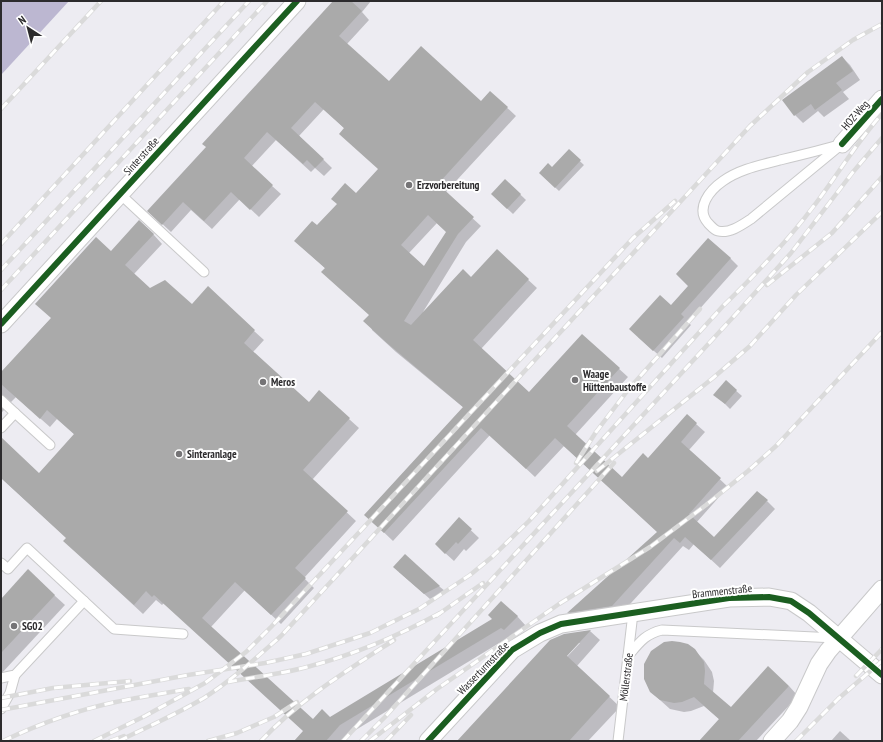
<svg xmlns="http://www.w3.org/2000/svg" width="883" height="742" viewBox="0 0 883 742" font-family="'PT Sans Narrow',sans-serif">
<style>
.built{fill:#edecf2}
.water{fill:#bcb7d1}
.shadow{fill:#0003;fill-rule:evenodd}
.building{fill:#aaa;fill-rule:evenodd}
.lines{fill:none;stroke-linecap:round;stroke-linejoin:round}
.service-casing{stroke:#c9c9ca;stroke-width:11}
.minor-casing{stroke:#c9c9ca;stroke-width:19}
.service{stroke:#fff;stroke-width:9}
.minor{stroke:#fff;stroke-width:17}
.rail-casing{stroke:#dadada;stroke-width:4.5}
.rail{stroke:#fff;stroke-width:3;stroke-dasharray:9;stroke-linecap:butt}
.cycleway-casing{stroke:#fff;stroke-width:8}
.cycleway{stroke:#1b5e20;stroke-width:6}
.poi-dot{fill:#757476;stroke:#fff;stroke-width:1.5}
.labels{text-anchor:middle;stroke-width:4;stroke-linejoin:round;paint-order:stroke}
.street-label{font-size:11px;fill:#2c2b2d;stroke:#fff}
.poi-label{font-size:11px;font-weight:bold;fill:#2c2b2d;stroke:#fff;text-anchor:start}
</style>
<rect width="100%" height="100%" fill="#fcfcfd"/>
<rect class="built" x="1" y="1" width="881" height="740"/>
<polygon class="water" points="1,1 69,1 1,75"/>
<g class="shadow">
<path d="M334,1H371L362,12L369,20L347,44L389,83L481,102L490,92L516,116L445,193L481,226L466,242L423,312L471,278L497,251L537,288L481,349L529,393L582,335L628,377L575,435L622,479L648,459L687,416L705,432L689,450L728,487L696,523L714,539L767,501L775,509L720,568L694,544L689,550L683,546L621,614L576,621L569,613L659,533L564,446L535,477L490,435L393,541L374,523L464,408L396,352L372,330L370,315L326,269L304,249L317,227L356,194L379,169L345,129L324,109L299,136L332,168L324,176L315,168L311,172L276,140L251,167L281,194L259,217L240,199L212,229L191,210L171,232L157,219L207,148ZM437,223L447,232L424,267L409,253Z"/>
<polygon points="842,57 850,65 860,80 843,92 849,99 824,117 818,111 803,123 795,115"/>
<polygon points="569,151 584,165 559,191 540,173 552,169"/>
<polygon points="505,180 526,200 513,214 497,199"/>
<polygon points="153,234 162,244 134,274 150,289 254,331 264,340 253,352 309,403 349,419 359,428 312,480 356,521 304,578 314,588 281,624 245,590 211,627 313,721 330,718 517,616 526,626 514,639 511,636 349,734 343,741 295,741 304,731 164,603 162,605 156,600 143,614 74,550 67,538 1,478 1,439 39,474 75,435 57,419 50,427 16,397 10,403 6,405 4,410 1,413 1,373 111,253"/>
<polygon points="730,258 738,266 688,322 691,325 662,358 638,337"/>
<polygon points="726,382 742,396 730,409 720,399"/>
<polygon points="459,519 479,538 466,551 464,549 454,561 444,552"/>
<polygon points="405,555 440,587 445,591 430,599 399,572"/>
<polygon points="54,595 65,605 1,674 1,600"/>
<path d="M590,631L600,640L577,666L620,707L588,741H458L564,635ZM577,643H580L564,660L563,659Z"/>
<polygon points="694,650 704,660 712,672 714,681 713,693 731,708 789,686 798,696 756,741 701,741 720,720 704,706 691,711 684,712 670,709 651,692"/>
<polygon points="840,731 851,741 831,741"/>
</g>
<g class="building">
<path d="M333,1H351L362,11L339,36L389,81L421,46L481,101L490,91L508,107L438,184L474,217L458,234L404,321L411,325L463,269L471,277L497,249L529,279L473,340L529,392L582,334L620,368L567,426L622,477L643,453L648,458L687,414L697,423L681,442L721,478L689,514L714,537L757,491L768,500L711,560L685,537L680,543L674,538L612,606L567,613L657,532L555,438L526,469L481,428L384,533L364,515L463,407L387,343L363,321L369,315L321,272L325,268L294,241L312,221L317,225L337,204L331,199L345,183L356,193L378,169L339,134L344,128L315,102L291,128L324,159L315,168L307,160L303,164L267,132L244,158L273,185L250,210L231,192L204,221L183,202L162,225L147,211L206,147L202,144ZM428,215L446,232L424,266L401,245Z"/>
<polygon points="842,56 853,71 836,83 842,90 815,110 811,104 794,116 782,100"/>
<polygon points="569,149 581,160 555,188 539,173 548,163 552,167"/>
<polygon points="505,179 521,194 507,209 491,194"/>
<polygon points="139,220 154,234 125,265 150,288 165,280 192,304 208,286 255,330 244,343 309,402 319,390 350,418 303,470 348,511 295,568 306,578 271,615 235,582 202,618 313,719 322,709 330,717 492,619 488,615 501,601 518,616 504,630 501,628 340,725 326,741 294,741 303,731 154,595 152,597 146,591 134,605 63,541 66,538 1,478 1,437 39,473 74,434 47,410 40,419 1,384 1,372 51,318 35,304 96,237 111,251"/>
<polygon points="708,238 731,258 681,314 684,317 653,351 629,329 660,295 671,305 688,286 676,274"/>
<polygon points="726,380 737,390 725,404 713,395"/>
<polygon points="459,517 472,529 458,544 456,542 445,554 435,544"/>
<polygon points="405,554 440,586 424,594 393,567"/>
<polygon points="28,569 55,595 1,653 1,599"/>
<polygon points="591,630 567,656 610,696 569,741 457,741 550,640 564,634"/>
<polygon points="672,641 680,642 688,644 695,649 704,662 705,671 704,684 731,707 768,666 789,686 738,741 699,741 719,719 694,697 682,702 674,703 660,700 650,692 644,679 644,664 651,651 664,642"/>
</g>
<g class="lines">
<g class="service-casing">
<g id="service">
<path d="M842,144L751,219C742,225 729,234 718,231C714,230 711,226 708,223C695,208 710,190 723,181C740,169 761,165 780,160C801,155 822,150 842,144Z"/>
<polyline points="120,194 204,272"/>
<polyline points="1,400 15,413 1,428"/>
<polyline points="15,413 50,445"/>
<polyline points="1,563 8,569 27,548 114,629 183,634"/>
<path d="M628,656C639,643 645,634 662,630L836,638"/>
<polyline points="1,678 15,675 84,601"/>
<polyline points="1,709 10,693 15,675"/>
<polyline points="618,741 633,613"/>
</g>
</g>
<g class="minor-casing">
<g id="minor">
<polyline points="842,144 882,99"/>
<polyline points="1,324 297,1"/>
<polyline points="428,741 512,650 540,633 561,624 729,598 769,597 791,601 809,613 882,675"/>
<polyline points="772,741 790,721 799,707 819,664 828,651 882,589"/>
</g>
</g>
<use href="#service" class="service"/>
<use href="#minor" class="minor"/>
<g class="rail-casing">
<g id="rail">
<polyline points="1,109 101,1"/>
<polyline points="1,244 224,1"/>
<polyline points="1,270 249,1"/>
<polyline points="767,285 832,233 882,177"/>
<polyline points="1,290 267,1"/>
<polyline points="576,463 596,432 628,390 700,309"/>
<polyline points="597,471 713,378 750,346 796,295 882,212"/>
<polyline points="436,616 483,583"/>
<polyline points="856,676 882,649"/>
<path d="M228,682C254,677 281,674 307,667C353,655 398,636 440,613"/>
<polyline points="1,698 53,688 130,681"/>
<path d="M1,710L188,675L265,663L306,654L370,633L419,609L470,575L492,557L529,521L723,306C755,275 786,243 813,207C837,176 856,143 882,114"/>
<path d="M3,741C39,724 77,710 116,702C140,697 165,693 189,689"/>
<polyline points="94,741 145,716 205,683 246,652 271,627 633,238 675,201"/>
<polyline points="110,741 124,736"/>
<path d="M119,741C147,727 177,714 204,698C232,680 256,658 281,636L750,126L808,72L853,40L882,24"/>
<polyline points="208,741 237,733 274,717 297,702"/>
<path d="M261,741C299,700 348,670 394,640"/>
<polyline points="343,741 735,315 791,253 853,172 882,138"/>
<polyline points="361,741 385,717 614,463"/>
<polyline points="370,741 437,689 559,604 650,547 706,505 748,471 776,446 882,332"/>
<polyline points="386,741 411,715"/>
<polyline points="796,741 838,699 882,661"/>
</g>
</g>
<use href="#rail" class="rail"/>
<g class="cycleway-casing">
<g id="cycleway">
<polyline points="842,144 882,99"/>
<polyline points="1,324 297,1"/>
<polyline points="428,741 512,650 540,633 561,624 729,598 769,597 791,601 809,613 882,675"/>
</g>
</g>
<use href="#cycleway" class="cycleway"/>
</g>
<g class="poi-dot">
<circle cx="409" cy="185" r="4"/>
<circle cx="575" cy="380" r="4"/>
<circle cx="263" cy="382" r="4"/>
<circle cx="179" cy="454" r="4"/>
<circle cx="14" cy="626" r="4"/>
</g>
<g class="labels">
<g class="street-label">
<text transform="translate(855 115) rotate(-49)" y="4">HOZ-Weg</text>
<text transform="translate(141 156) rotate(-48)" y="4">Sinterstraße</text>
<text transform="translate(722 591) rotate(-6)" y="4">Brammenstraße</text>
<text transform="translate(483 668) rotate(-46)" y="4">Wasserturmstraße</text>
<text transform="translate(626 677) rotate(-83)" y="4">Möllerstraße</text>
</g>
<g class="poi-label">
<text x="417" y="189">Erzvorbereitung</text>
<text x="583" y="378">Waage<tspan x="583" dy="13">Hüttenbaustoffe</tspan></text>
<text x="271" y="386">Meros</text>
<text x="187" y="458">Sinteranlage</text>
<text x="22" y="630">SG02</text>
</g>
</g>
<rect width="883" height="742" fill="none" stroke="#2c2b2d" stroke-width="4"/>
<g transform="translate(28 28) rotate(324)" stroke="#ffffff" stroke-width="3" paint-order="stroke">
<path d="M0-3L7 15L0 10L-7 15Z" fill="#2c2b2d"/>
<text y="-6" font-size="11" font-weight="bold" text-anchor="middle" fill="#2c2b2d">N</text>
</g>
</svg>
